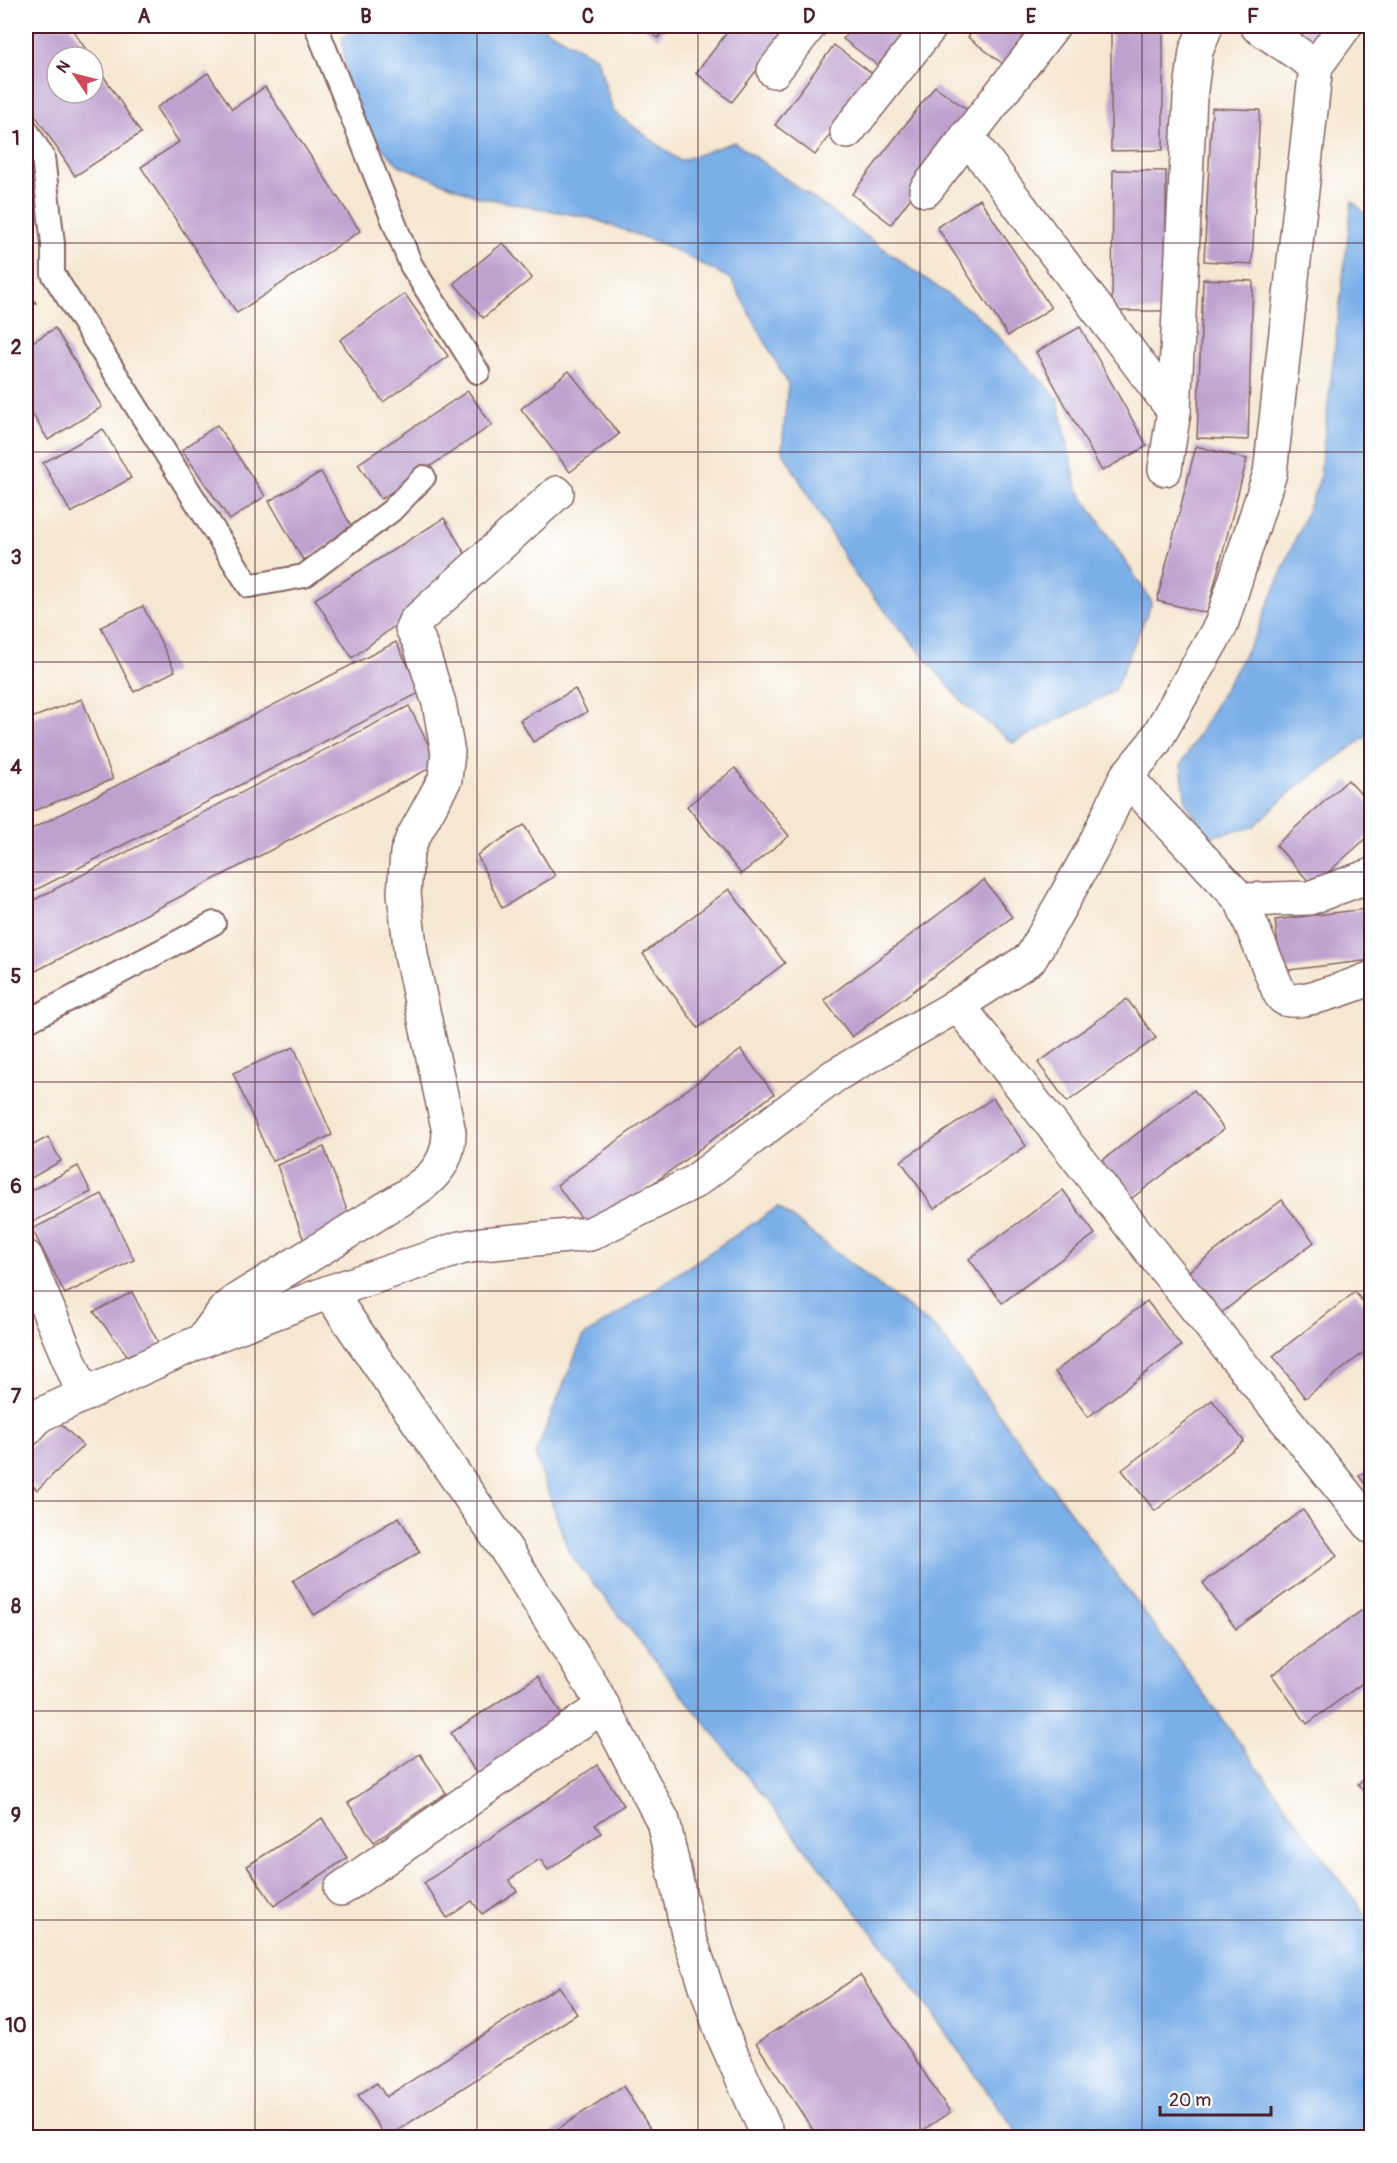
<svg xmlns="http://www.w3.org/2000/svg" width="1397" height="2163" viewBox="0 0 1397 2163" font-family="Pangolin,sans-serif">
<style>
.water{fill:#7aafe8;stroke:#62678a;stroke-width:1.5}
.building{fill:#bda2cf}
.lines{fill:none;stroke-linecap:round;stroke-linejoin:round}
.service-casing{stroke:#866565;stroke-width:26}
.minor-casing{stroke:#866565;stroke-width:36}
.service{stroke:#fff;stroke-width:22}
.minor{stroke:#fff;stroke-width:33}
.grid{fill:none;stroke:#4a1f2b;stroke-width:1.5;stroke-opacity:0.55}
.neatline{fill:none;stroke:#4a1f2b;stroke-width:2}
.grid-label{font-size:20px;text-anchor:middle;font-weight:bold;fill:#4a1f2b}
</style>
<rect width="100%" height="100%" fill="#fff"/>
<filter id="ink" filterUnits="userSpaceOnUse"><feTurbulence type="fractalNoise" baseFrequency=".0167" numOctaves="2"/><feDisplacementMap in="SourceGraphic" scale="12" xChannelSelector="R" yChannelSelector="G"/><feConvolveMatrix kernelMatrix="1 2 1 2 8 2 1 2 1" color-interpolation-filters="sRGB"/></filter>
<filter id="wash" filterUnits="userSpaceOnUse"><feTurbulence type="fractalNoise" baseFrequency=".008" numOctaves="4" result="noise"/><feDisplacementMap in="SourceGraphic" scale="24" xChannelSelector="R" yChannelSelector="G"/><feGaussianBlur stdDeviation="1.35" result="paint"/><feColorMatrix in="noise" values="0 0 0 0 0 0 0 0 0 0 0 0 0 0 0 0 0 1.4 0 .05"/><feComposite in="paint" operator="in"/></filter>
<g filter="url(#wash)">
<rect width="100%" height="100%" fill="#f5e7d1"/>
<g class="water">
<polygon points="357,26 540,26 597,58 613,111 680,161 734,142 978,316 1058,398 1077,488 1152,602 1114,691 1013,743 963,703 854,574 782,450 788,384 731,279 665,245 591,218 479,197 399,165 350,115 342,39"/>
<polygon points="1352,201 1372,220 1371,733 1292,791 1253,827 1209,837 1186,803 1181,765 1256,634 1319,482"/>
<polygon points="778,1207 938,1331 1365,1914 1372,1927 1371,2137 1020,2137 885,1948 569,1553 535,1454 583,1337"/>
</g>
<g id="blocks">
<g class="building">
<polygon points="26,26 70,26 91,57 57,57 57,93 93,93 93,60 141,133 75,176 26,101"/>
<polygon points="642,26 668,26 658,38"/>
<polygon points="732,26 791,26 732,102 696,73"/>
<polygon points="854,26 912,26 880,67 843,39"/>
<polygon points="976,26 1046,26 1012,71 968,37"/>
<polygon points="1111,26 1163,26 1163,150 1111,151"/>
<polygon points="1276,26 1333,26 1312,53"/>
<polygon points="834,45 874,75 815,155 775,125"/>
<polygon points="208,73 232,109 265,87 360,231 237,313 141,167 179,142 156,108"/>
<polygon points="935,86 974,115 891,224 852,194"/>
<polygon points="1212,108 1260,110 1252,264 1204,261"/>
<polygon points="1113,170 1166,171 1166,311 1112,311"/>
<polygon points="980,199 1051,308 1008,336 937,227"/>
<polygon points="503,243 532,278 483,318 454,283"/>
<polygon points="1203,279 1253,281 1248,440 1197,438"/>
<polygon points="26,287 36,303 26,310"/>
<polygon points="405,294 448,356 383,402 340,340"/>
<polygon points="1080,327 1147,446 1102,471 1036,352"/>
<polygon points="55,328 102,407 48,440 26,403 26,346"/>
<polygon points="569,371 619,434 570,472 521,409"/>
<polygon points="468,391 492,425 381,499 358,464"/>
<polygon points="217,425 265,496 230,520 182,450"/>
<polygon points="103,429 131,478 71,513 43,463"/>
<polygon points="1196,446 1247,459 1207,613 1157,601"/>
<polygon points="321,472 354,531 303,560 269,501"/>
<polygon points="444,518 473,567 352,658 315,599"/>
<polygon points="143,606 175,671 134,692 101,627"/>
<polygon points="396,642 421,692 26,895 26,832"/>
<polygon points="575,689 587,712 533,742 520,720"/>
<polygon points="82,699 113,779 26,814 26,720"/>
<polygon points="409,706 438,764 26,976 26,904"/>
<polygon points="735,768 789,836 741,874 687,806"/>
<polygon points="1348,780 1372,806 1372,833 1313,886 1276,845"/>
<polygon points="524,825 555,876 502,908 477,855"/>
<polygon points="984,880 1012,917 852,1037 824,1000"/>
<polygon points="729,889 785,963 698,1028 643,954"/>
<polygon points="1365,909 1371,960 1281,971 1275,920"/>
<polygon points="1127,999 1156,1038 1067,1102 1038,1063"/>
<polygon points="294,1047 332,1135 272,1161 233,1073"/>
<polygon points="741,1050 774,1094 590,1230 557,1185"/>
<polygon points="1194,1090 1224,1129 1128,1201 1099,1163"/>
<polygon points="993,1098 1026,1146 934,1209 901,1161"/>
<polygon points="48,1137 61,1161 26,1181 26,1149"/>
<polygon points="324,1147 352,1224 304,1241 277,1165"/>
<polygon points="78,1166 91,1192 31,1223 26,1212 26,1193"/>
<polygon points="1063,1190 1095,1234 1002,1303 969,1259"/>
<polygon points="102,1194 134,1260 65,1294 32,1229"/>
<polygon points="1282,1200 1314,1242 1216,1317 1184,1275"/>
<polygon points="132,1292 161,1348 134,1364 94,1312"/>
<polygon points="1355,1292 1372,1313 1372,1346 1305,1398 1273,1356"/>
<polygon points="1147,1301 1181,1346 1088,1417 1055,1372"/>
<polygon points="1212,1400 1244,1441 1155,1511 1122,1470"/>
<polygon points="58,1421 83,1446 37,1490 26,1478 26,1452"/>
<polygon points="1372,1467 1372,1494 1359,1476"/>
<polygon points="1303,1510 1337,1556 1236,1629 1203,1583"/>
<polygon points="399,1517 420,1552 314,1615 293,1581"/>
<polygon points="1368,1606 1372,1610 1372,1676 1307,1724 1272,1675"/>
<polygon points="538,1676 566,1722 479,1778 451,1733"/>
<polygon points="420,1754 446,1793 374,1842 348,1803"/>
<polygon points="597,1765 624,1805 595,1825 601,1833 548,1870 540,1859 509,1880 517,1891 482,1914 472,1901 447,1918 424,1883"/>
<polygon points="1372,1774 1372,1803 1358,1784"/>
<polygon points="322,1818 347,1858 274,1906 247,1866"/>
<polygon points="860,1975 950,2112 911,2138 818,2138 756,2043"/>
<polygon points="559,1986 577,2014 386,2138 358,2095 377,2083 386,2097"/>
<polygon points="623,2086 653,2133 645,2138 544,2138"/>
</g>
</g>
</g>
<g filter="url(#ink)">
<use href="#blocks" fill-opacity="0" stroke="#866565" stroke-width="1.5"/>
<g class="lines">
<g class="service-casing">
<g id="service">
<polyline points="316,26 411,265 478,372"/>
<polyline points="26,129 43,157 53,244 53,274 249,586 304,576 391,511 424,477"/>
<polyline points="26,1022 214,923"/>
</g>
</g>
<g class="minor-casing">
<g id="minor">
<polyline points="1257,26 1316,66"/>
<path d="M1345,26L1316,66L1270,473L1221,625L1154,743L1126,777L1241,900L1279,992C1280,994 1283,998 1285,999C1298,1007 1357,984 1372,978"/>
<polyline points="774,71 809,26"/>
<polyline points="847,132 931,26"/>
<polyline points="967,136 1174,411"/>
<polyline points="926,190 1053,26"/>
<polyline points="1165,469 1174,411 1190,98 1196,51 1206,26"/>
<polyline points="1241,900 1309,898 1372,875"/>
<polyline points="958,1005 1031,958 1095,844 1126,777"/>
<polyline points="26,1257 84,1395"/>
<polyline points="329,1292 507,1551 592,1686 663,1821 688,1933 722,2033 769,2138"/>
<path d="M204,1338L224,1311L237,1300L398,1201C426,1183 449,1169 449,1132L411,955L404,893L407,853L412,839L445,779L448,753L439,703L419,641L412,628L415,622L557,493"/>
<polyline points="26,1430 40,1415 201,1341 329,1292 460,1248 482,1244 590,1234 694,1182 834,1076 958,1005 1160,1263 1372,1527"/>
<polyline points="341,1889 603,1706"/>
</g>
</g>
<use href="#service" class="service"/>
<use href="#minor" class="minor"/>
</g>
</g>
<path class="grid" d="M255,26V2138M477,26V2138M698,26V2138M920,26V2138M1142,26V2138M26,243H1372M26,452H1372M26,662H1372M26,872H1372M26,1082H1372M26,1291H1372M26,1501H1372M26,1711H1372M26,1920H1372"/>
<rect width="1397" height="2163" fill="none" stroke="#fff" stroke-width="66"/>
<g transform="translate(75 75) rotate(305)"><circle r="28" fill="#ffffff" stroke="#b7a5aa" stroke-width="1.5"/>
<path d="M0-4.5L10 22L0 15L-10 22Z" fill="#d1495b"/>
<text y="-9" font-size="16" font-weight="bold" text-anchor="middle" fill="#4a1f2b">N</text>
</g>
<path d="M1160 2106v9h111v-9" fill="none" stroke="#4a1f2b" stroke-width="3"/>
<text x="1169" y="2106" font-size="18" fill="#4a1f2b" stroke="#ffffff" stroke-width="4.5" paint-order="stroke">20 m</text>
<rect x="33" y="33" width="1331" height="2097" class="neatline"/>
<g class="grid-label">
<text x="144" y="23">A</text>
<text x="366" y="23">B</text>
<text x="588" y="23">C</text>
<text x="809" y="23">D</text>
<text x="1031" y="23">E</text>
<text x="1253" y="23">F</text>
<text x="16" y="145">1</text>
<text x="16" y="354">2</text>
<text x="16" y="564">3</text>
<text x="16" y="774">4</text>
<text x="16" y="983">5</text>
<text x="16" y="1193">6</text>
<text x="16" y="1403">7</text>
<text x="16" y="1613">8</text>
<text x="16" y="1822">9</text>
<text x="16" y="2032">10</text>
</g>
</svg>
